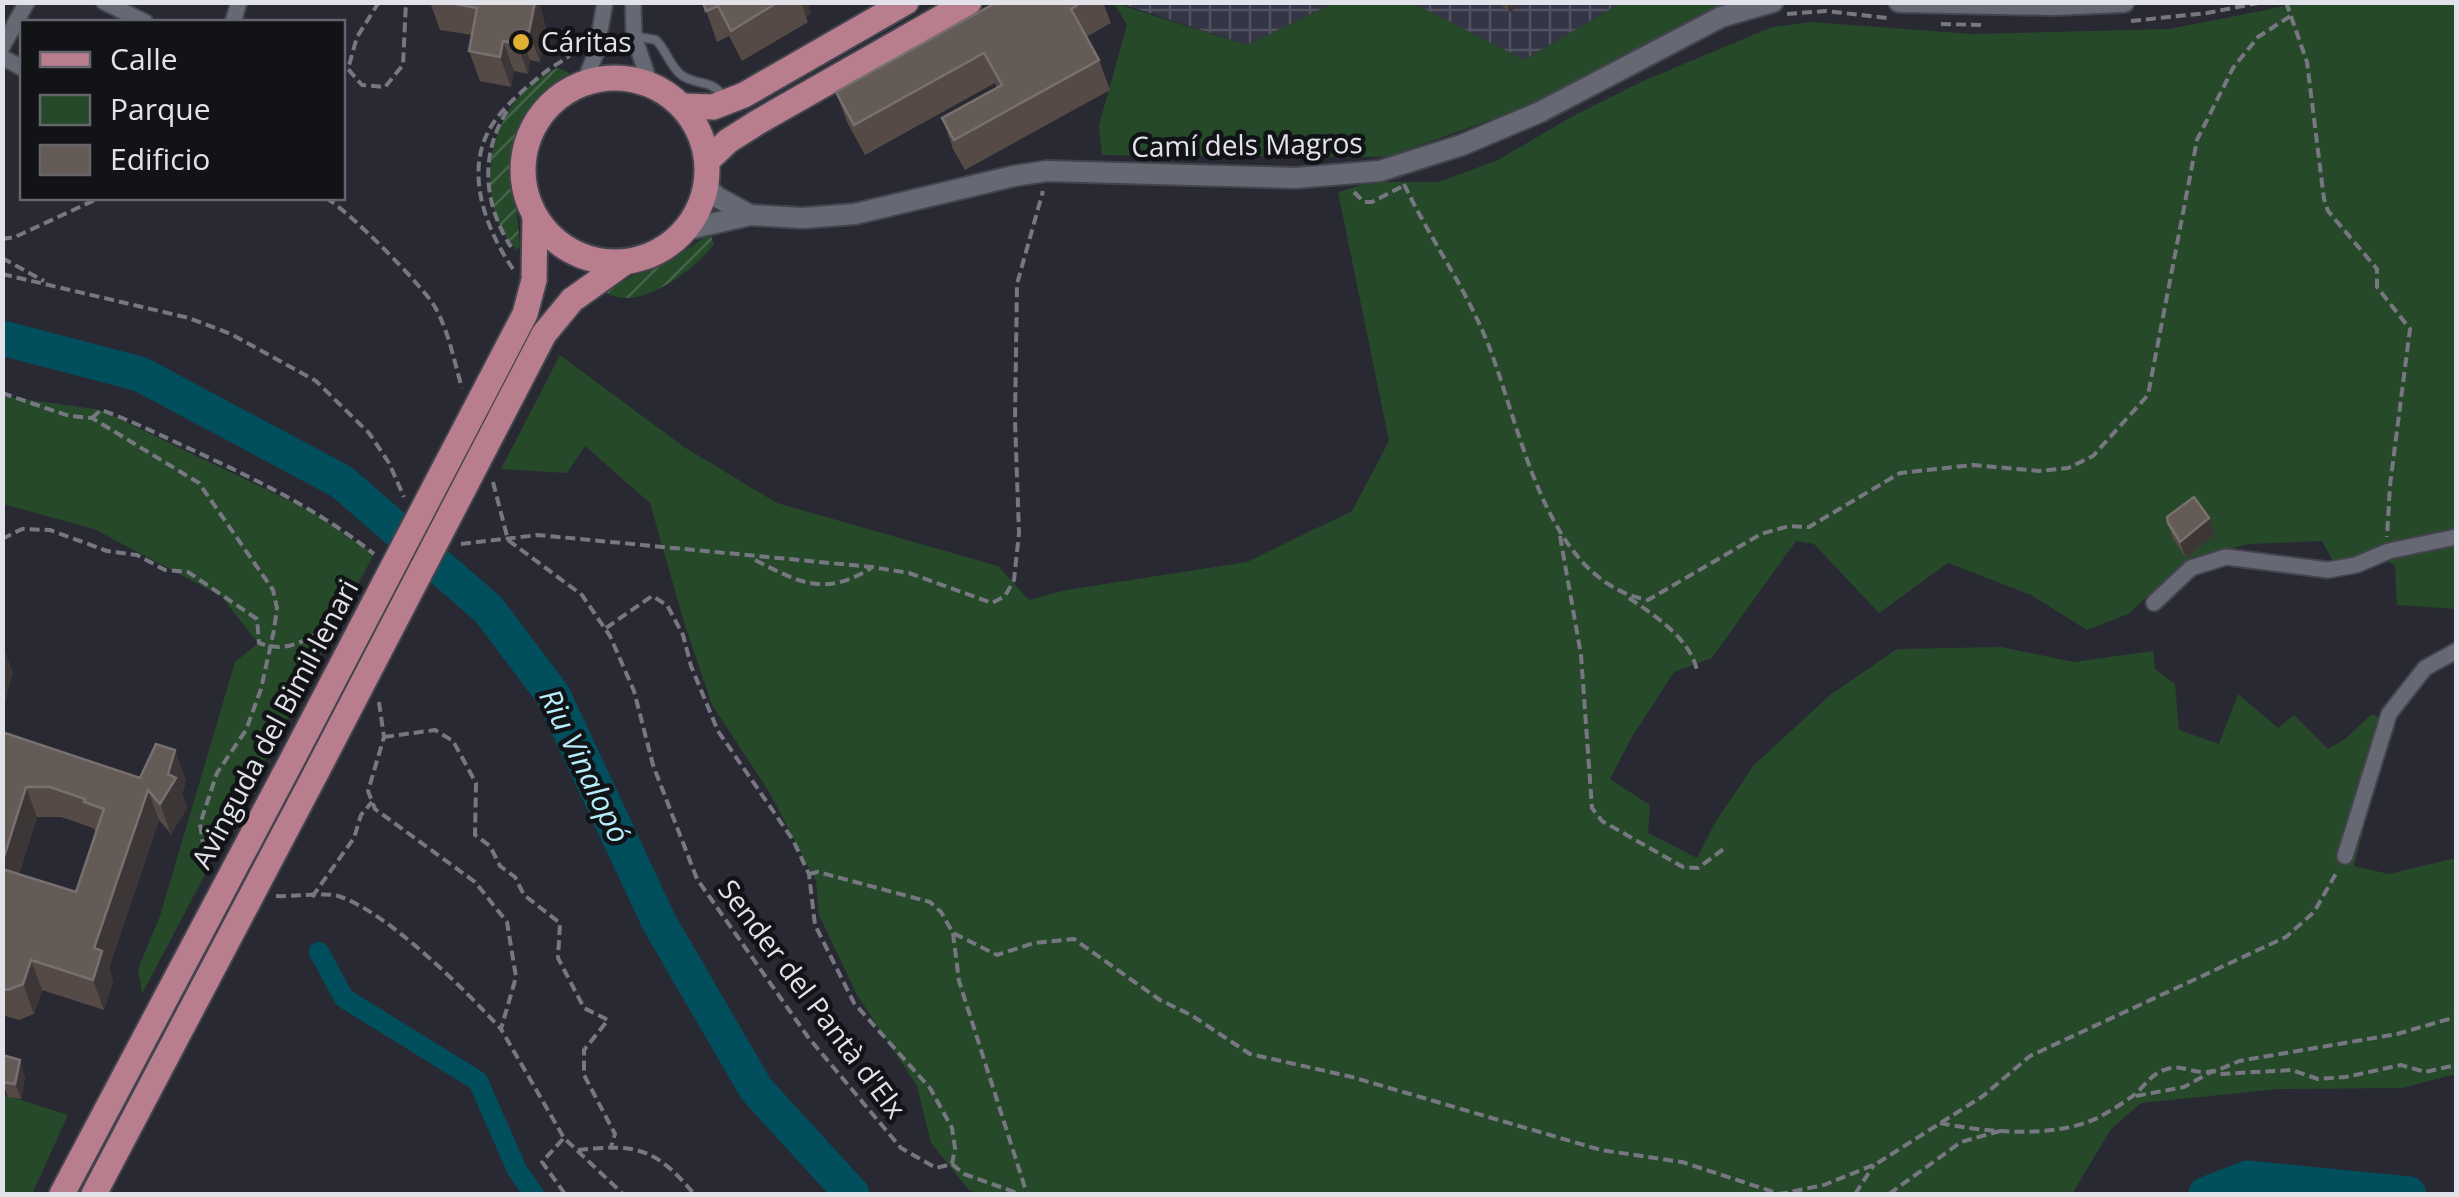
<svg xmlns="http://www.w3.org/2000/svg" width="2459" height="1197" viewBox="0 0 2459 1197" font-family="'Open Sans',sans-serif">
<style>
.industrial{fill:url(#industrial-grid)}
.green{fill:#264929}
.garden{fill:url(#garden-furrows)}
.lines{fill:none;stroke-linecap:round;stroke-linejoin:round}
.canal{stroke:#014f5d;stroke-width:20}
.river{stroke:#014f5d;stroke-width:35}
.service-casing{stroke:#43444d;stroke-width:11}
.minor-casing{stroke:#43444d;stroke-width:19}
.tertiary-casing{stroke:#43444d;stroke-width:24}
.primary-casing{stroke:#43444d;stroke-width:29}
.path{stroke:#777781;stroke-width:4;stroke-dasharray:10 5;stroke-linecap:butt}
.service{stroke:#666874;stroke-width:8}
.minor{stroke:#666874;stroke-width:15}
.tertiary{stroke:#666874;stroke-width:20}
.primary{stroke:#b97e8e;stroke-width:25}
.primary-bridge-casing{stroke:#43444d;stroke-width:29;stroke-linecap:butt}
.primary-bridge{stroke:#b97e8e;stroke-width:25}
.wall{fill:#554a45;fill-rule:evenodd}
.shaded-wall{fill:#3d3637}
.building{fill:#645b57;stroke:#78706e;stroke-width:2.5}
.poi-dot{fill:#e1af34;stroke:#121317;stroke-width:4}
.labels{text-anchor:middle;stroke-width:9;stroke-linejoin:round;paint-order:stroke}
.poi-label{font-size:28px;fill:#e2e3ea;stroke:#121317;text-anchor:start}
.street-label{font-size:28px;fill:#e2e3ea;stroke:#121317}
.water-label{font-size:30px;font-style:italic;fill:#b6edfb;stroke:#121317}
</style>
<defs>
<pattern id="industrial-grid" width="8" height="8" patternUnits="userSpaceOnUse" patternTransform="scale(2.5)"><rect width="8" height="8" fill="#343545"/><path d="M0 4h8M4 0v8" fill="none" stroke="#515260"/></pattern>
<pattern id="garden-furrows" width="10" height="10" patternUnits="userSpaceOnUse" patternTransform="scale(2.5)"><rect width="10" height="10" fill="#264929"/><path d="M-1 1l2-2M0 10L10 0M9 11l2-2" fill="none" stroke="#456348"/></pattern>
</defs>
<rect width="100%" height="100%" fill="#292934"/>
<g class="industrial">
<polygon points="1119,3 1334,3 1247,45"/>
<polygon points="1413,3 1621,3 1524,60"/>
</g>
<g class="green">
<polygon points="1114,3 1247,45 1334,3 1413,3 1524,60 1621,3 1726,3 1601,80 1388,157 1102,155 1099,125 1127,25"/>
<polygon points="2301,3 2456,3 2456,609 2397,605 2395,566 2372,550 2363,557 2333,561 2322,541 2248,544 2188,560 2128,614 2087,630 2031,595 1948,563 1879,613 1814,544 1796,541 1712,658 1674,672 1632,737 1610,779 1650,805 1648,833 1697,858 1716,821 1754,765 1830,695 1897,649 2001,647 2074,662 2153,651 2155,669 2175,684 2179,730 2219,744 2238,694 2278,728 2294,715 2328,749 2346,738 2372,714 2396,727 2381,763 2354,866 2389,874 2456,858 2456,1074 2402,1088 2279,1089 2141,1103 2111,1129 2072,1194 982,1194 969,1190 931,1143 917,1086 857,995 819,915 816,881 768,790 712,705 684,622 650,503 585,446 567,473 501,469 560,355 684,447 777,503 998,566 1029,600 1066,590 1247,562 1352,511 1389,441 1338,192 1372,182 1439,182 1498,160 1573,116 1643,81 1772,27 1811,22 1972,34 2169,29"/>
<polygon points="2,396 101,410 313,512 374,554 142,994 138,969 160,916 235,662 258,643 221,596 94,529 3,504"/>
<polygon points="2,1094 68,1115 32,1194 3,1194"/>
</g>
<g class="garden">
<path d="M558,68L570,73C491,126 515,169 520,247L517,250C466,199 491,93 558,68Z"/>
<path d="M710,234L714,244C695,270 637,314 605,292L632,276L663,265Z"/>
</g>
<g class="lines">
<polyline class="canal" points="319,952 344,998 478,1081 517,1170 534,1194"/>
<g class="river">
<polyline points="2,338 140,374 342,482 489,610 553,695 659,922 756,1089 852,1194"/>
<polyline points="2206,1194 2247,1178 2409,1194"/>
</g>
<g class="service-casing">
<path id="service" d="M634,36L656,40C666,50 669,64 680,74C694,86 714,79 722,96"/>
</g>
<g class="minor-casing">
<g id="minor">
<polyline points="104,2 145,22"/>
<polyline points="633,2 634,36 650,84"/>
<polyline points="233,22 239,2"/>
<polyline points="2,47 27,2"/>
<polyline points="2,57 22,68"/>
<polyline points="584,83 596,53 605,2"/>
<polyline points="2154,603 2191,568 2226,557 2328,570 2356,565 2389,551 2456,537"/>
<polyline points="2345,856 2389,714 2425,668 2456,651"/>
</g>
</g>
<g class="tertiary-casing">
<g id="tertiary">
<polyline points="1899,2 2053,5 2124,2"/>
<polyline points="706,186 717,197 750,215"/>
<polyline points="685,230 750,215 803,218 855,214 1014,176 1047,171 1295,178 1380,171 1462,145 1540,112 1721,17 1773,2"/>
</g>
</g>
<g class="primary-casing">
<g id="primary">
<circle cx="615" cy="170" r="92"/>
<polyline points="682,106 713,107 744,95 906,2"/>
<polyline points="707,161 728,141 758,122 969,2"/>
<polyline points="534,280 535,218"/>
<polyline points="572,300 625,262"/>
<polyline points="62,1194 292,760"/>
<polyline points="94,1194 316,773"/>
</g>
</g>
<g class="path">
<polyline points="379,2 357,37 348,69 362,85 385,87 403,65 406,2"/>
<polyline points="2286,2 2307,62 2324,199 2328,211 2377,269 2377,287 2410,329 2390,485 2387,537"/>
<polyline points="1787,14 1826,11 1887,18"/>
<polyline points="2131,21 2207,13 2263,2"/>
<polyline points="1941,24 1981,25"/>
<path d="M507,111C479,156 484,204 511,247"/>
<path d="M1404,184C1428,235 1461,281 1483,332C1520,415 1540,580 1648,600L1761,534L1789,526L1809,527L1900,473L1973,465L2039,471L2068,468L2093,456L2148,395L2197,140L2233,68L2258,37L2292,15"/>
<polyline points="1354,192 1364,202 1372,202 1405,185"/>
<path d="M326,198C348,210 423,286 435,307C449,332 454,361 462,388"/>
<polyline points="2,239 15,237 99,198"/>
<polyline points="2,258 44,281"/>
<path d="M513,269C485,228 462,168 494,122C506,104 527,87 544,73C556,63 574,57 579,43"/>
<polyline points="2,274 189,318 231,334 316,381 369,433 389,463 404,497"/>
<polyline points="2,393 69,416 92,418 199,483 273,590 277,608 274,630 261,689 246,730 217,773 200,824 207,871"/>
<path d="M92,418L101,410C130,420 158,434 186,447C251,477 318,509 374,554"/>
<polyline points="493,482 508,540 582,595 610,636 634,691 653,765 697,879 808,1037 901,1148 936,1168 952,1164"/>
<polyline points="1560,536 1581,655 1592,808 1602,821 1683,867 1698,868 1725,848"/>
<path d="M2,539L22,529L50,530L107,551L137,555L165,570L188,572L257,619L259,643C281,651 296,646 316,634L327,641"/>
<polyline points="461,544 538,535 872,567 909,573 992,603 1005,596 1014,580 1019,533 1015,421 1017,284 1043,191"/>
<path d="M755,560C800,583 825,597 871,568"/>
<path d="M1629,598C1654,615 1691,639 1697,671"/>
<polyline points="606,628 652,596 667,605 683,635 691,666 718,731 793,840 809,874 815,925 854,1003 930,1088 952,1128 955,1148 952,1164"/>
<polyline points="379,702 384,737 368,791 375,809 475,882 507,922 516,977 501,1029 564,1138 623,1194"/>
<polyline points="384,737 435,730 453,741 476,783 475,835 490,846 500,866 515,877 524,895 560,923 558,958 584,1008 608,1020 584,1050 584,1075 615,1134 611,1147"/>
<polyline points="809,874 818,872 930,902 941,912 953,933 997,955 1034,943 1074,939 1160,1000 1191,1015 1250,1054 1352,1077 1601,1150 1682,1162 1780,1194 1824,1185 1876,1164 1983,1096 2030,1056 2286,937 2314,912 2338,870"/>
<path d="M276,896C292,897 326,892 338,896C388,912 465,990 501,1029"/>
<polyline points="312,897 354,838 361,815 372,802"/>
<polyline points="953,933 959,981 1027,1194"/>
<polyline points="2136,1096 2184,1087 2213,1071 2220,1074 2292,1070 2318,1079 2346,1077 2401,1065 2425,1072 2456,1065"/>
<path d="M1940,1123C1989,1133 2065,1140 2108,1112C2117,1107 2126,1101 2134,1095C2145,1086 2150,1075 2164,1070C2179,1064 2187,1071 2202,1072C2215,1073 2227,1066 2239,1061L2397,1034L2456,1017"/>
<polyline points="563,1139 542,1162 565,1194"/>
<path d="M578,1150C636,1144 655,1147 694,1194"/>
<polyline points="952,1164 964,1174 1020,1194"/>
<polyline points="1855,1194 1874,1165"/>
<polyline points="1889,1194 1961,1142 2000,1131"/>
</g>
<use href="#service" class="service"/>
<use href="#minor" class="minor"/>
<use href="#tertiary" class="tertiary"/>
<use href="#primary" class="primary"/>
<g class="primary-bridge-casing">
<g id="primary-bridge">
<polyline points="292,760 525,314 534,280"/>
<polyline points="316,773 544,334 572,300"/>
</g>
</g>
<use href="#primary-bridge" class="primary-bridge"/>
</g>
<g class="wall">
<polygon points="430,2 539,2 546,29 540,62 530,60 528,74 514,71 511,87 480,81 469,51 472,35 440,30"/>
<polygon points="703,2 807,2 811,13 806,17 808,22 742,61 729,36 717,42"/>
<polygon points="997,2 1103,2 1111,23 1086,37 1099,60 1110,90 965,170 953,149 942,118 997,88 995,83 865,155 847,122 836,92"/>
<polygon points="1499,2 1520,2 1510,13"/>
<polygon points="2168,523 2215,534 2186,558 2173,539"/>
<path d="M2,732L140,778L186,780L182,794L187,808L171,834L159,820L109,968L113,981L104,1010L42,990L34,1014L19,1020L2,1015ZM37,817H61L93,828L96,832L76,892L19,874Z"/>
<polygon points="25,1076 21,1099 8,1097 2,1082"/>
</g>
<g class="shaded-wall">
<polygon points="529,2 539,2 546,29 540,62 529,32"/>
<polygon points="801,2 807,2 811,13 806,17"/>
<polygon points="1506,2 1520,2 1510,13"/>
<polygon points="519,30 530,60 528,74 517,44"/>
<polygon points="503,41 514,71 511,87 500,57"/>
<polygon points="2209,518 2215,534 2186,558 2180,542"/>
<polygon points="2,643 13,673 2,714"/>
<polygon points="175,750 186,780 182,794 187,808 171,834 160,804"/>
<polygon points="26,787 37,817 12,898 2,872 2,863"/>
<polygon points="148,790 159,820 109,968 113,981 104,1010 93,980 94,948"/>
<polygon points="31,960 42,990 34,1014 23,984"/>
<polygon points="20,1060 25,1076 21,1099 15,1084"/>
</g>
<g class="building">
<polygon points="446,2 535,2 529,32 519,30 517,44 503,41 500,57 469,51 477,8"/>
<polygon points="703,2 778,2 731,31 718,6 706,11"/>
<polygon points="997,2 1082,2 1071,9 1099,60 954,140 942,118 1002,85 984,53 854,125 836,92"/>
<polygon points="2194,497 2209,518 2180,542 2168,523 2167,517"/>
<polygon points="2,732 140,778 156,744 175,750 168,774 176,778 160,804 148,790 94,948 102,951 93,980 31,960 23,984 8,990 2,988 2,869 76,892 104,809 84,802 85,799 50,787 26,787 2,863"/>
<polygon points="2,1055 20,1060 15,1084 2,1082"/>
</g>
<circle class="poi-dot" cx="521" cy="42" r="10"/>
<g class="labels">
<g class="poi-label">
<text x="541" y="52">Cáritas</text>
</g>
<g class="street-label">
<text transform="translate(1247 145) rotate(-1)" y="10">Camí dels Magros</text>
<text transform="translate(275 724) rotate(-62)" y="10">Avinguda del Bimil·lenari</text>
<text transform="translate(812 999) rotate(53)" y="10">Sender del Pantà d'Elx</text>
</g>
<g class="water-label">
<text transform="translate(584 766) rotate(64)" y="10">Riu Vinalopó</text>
</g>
</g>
<rect width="2459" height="1197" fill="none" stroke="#e2e3ea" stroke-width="10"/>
<rect x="20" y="20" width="325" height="180" fill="#121317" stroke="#65666b" stroke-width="2.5"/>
<rect x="40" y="52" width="50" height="15" fill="#b97e8e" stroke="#65666b" stroke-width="2.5"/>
<text x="110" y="70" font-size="30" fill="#e2e3ea">Calle</text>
<rect x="40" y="95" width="50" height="30" fill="#264929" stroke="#65666b" stroke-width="2.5"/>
<text x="110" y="120" font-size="30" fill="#e2e3ea">Parque</text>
<rect x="40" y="145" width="50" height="30" fill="#645b57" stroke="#65666b" stroke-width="2.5"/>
<text x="110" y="170" font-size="30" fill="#e2e3ea">Edificio</text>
</svg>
